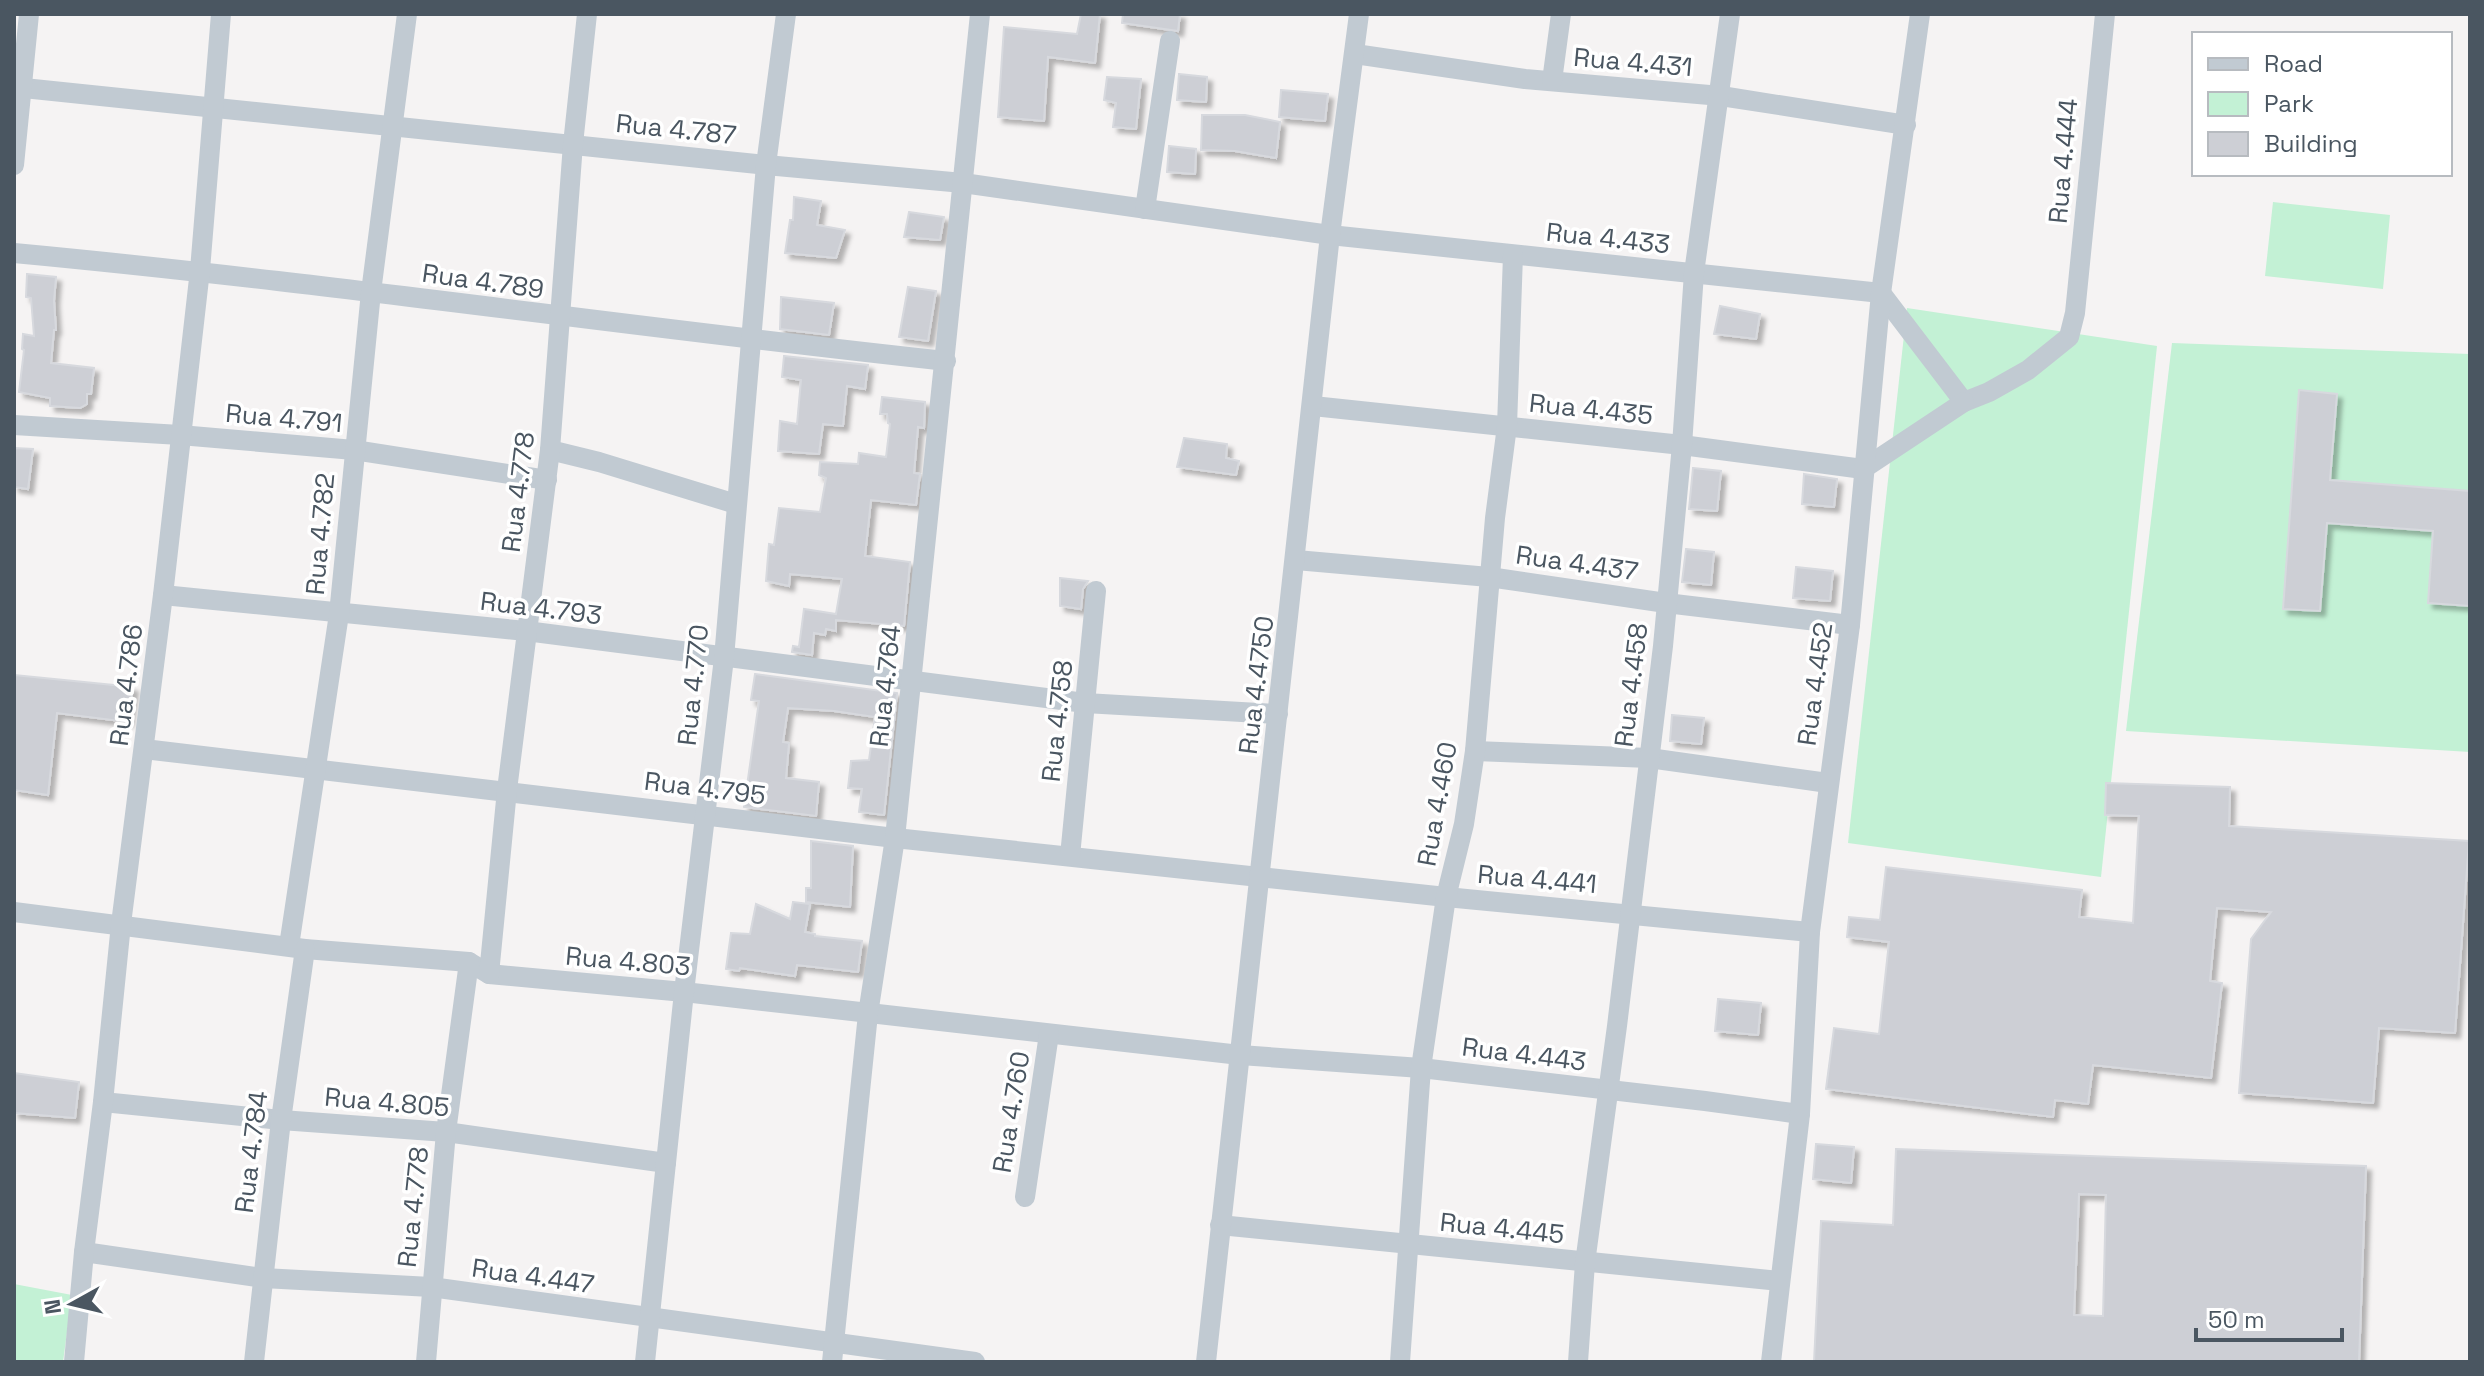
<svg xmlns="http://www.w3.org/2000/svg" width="2484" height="1376" viewBox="0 0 2484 1376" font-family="'Space Grotesk',sans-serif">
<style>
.green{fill:#c3f1d5}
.building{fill:#cdcfd5;stroke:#d7d9de;stroke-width:2;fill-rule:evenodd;filter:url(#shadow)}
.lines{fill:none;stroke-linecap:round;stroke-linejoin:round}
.street{stroke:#c1cad2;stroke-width:20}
.labels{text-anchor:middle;stroke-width:7;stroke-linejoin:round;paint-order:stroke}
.street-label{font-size:26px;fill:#4a5661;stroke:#fff}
</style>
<defs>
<filter id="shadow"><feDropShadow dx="5" dy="5" stdDeviation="2" flood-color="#0004"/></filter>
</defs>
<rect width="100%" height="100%" fill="#f5f3f3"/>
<g class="green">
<polygon points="2273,202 2390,215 2383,289 2265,276"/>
<polygon points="1907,308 2157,346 2101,877 1848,843"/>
<polygon points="2172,343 2470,354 2470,752 2126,731"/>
<polygon points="14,1284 72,1295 63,1362 14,1362"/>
</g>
<g class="building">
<polygon points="1081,14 1100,14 1095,63 1048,57 1044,121 998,117 1004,27 1077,34"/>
<polygon points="1123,14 1180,14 1178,31 1122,23"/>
<polygon points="1179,74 1207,77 1206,102 1177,100"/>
<polygon points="1107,77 1141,79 1136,129 1113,127 1116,103 1104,100"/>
<polygon points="1281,90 1328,94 1325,121 1279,117"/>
<polygon points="1202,115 1245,115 1280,122 1276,158 1235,151 1201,150"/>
<polygon points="1169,146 1196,149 1195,174 1167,172"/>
<polygon points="794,197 821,201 817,225 845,230 836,258 785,253 790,220 793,220"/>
<polygon points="909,212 944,217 940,240 904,237"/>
<polygon points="27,274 56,277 54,301 56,330 54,330 51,363 94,368 91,394 87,394 87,404 80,408 50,406 50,398 19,392 24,350 22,349 23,334 34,336 31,298 26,297"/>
<polygon points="908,287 936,291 928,341 899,337"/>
<polygon points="781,297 834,303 829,335 780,329"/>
<polygon points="1720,306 1760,314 1756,339 1714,334"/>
<polygon points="784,356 868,365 865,389 847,386 843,426 823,424 819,454 778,451 780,421 797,424 801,380 782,377"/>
<polygon points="2299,390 2337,394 2330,480 2470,491 2470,606 2428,603 2433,531 2327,523 2320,611 2283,609"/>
<polygon points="882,397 925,402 924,428 918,427 914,473 920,474 916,505 871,500 865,556 910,562 904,626 836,620 836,631 826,629 825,635 814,633 812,655 792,652 793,646 799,647 804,609 836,614 842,579 790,574 789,586 766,581 769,544 774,545 779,508 820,512 826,478 819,475 820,462 858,464 859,453 886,457 890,424 888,423 887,414 880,414"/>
<polygon points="1184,438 1227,444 1226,458 1239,461 1236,475 1177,467"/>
<polygon points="14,448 33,449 28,489 14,487"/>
<polygon points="1693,468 1721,471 1717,511 1689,509"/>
<polygon points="1804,474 1837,479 1834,507 1802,504"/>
<polygon points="1686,549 1714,552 1711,585 1682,582"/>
<polygon points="1796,567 1833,571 1830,601 1793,598"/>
<polygon points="1060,578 1088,581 1083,589 1081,609 1060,606"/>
<polygon points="755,674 897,693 884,815 859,812 862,789 848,788 851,761 869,760 875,717 834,711 788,708 783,742 789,743 786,778 819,782 816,816 744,807 759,701 751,700"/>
<polygon points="14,675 133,687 128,722 57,713 48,795 14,790"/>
<polygon points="1672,715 1704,718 1701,744 1670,741"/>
<polygon points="2106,783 2230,787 2229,826 2469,841 2455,1033 2379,1028 2373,1103 2239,1093 2251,939 2271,912 2217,908 2210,981 2222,983 2211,1078 2093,1065 2088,1104 2055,1100 2053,1117 1826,1089 1834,1028 1879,1034 1889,942 1847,937 1849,917 1880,920 1886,867 2082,890 2079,917 2133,923 2139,816 2105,815"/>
<polygon points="811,841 853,846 850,907 806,902 806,888 811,888"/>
<polygon points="793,902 810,904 805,932 815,934 815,936 862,941 858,972 797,965 795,976 740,968 739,971 726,969 731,933 750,934 756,904 790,919"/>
<polygon points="1718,999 1761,1003 1758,1035 1715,1031"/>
<polygon points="14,1073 79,1082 75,1118 14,1113"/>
<polygon points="1816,1144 1854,1147 1851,1183 1813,1179"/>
<path d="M1896,1149L2366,1166L2359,1362H1814L1821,1221L1893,1225ZM2079,1194L2106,1195L2103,1316L2074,1315Z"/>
</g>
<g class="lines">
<g class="street">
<polyline points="1355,54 1525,79 1721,96 1906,125"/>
<polyline points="1552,81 1561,14"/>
<polyline points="14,87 766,165 963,183 1330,235 1881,293 1964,402 1989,392 2028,370 2069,337 2075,313 2105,14"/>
<polyline points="14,165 29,14"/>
<polyline points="1145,209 1170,41"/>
<path d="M14,253C325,282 635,328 946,361"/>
<polyline points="1313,406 1682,445 1863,469 1964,402"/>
<polyline points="14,425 180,435 354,450 547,480"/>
<polyline points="550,450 599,462 736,504"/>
<polyline points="1296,560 1489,577 1666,603 1850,625"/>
<polyline points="163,595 526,631 1085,703 1278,714"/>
<polyline points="144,749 895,838 1446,897 1810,932"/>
<polyline points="1475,751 1649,758 1828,783"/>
<polyline points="1070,856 1096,591"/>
<polyline points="14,912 305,949 469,962 489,974 684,992 1240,1055 1421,1068 1705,1101 1800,1114"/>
<polyline points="289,946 339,614 371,292 407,14"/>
<polyline points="489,974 507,790 550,450 573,144 587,14"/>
<polyline points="103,1102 281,1120 446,1132 666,1163"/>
<polyline points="1025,1197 1049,1034"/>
<polyline points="1220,1225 1780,1281"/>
<polyline points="84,1252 263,1278 431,1287 975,1362"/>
<polyline points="74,1362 84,1252 103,1102 121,924 163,595 200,270 221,14"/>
<polyline points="254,1362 281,1120 305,949"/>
<polyline points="426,1362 446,1132 469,962"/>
<polyline points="645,1362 684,992 724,658 766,165 786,14"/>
<polyline points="832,1362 868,1014 895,838 980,14"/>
<polyline points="1206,1362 1330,235 1359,14"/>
<polyline points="1400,1362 1421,1068 1446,897 1464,824 1475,751 1495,518 1507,426 1513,255"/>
<polyline points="1578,1362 1585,1263 1617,1026 1663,646 1682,445 1694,273 1730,14"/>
<polyline points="1771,1362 1800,1114 1810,932 1850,625 1881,293 1920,14"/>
</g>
</g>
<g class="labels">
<g class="street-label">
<text transform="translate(1633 62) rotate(5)" y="9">Rua 4.431</text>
<text transform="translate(676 129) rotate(6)" y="9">Rua 4.787</text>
<text transform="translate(2063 161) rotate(-85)" y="9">Rua 4.444</text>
<text transform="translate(1608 238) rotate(6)" y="9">Rua 4.433</text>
<text transform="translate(483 281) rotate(8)" y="9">Rua 4.789</text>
<text transform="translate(1591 409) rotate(6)" y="9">Rua 4.435</text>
<text transform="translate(284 418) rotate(5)" y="9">Rua 4.791</text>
<text transform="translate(518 492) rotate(-83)" y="9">Rua 4.778</text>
<text transform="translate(320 534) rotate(-85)" y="9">Rua 4.782</text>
<text transform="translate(1577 563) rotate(8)" y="9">Rua 4.437</text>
<text transform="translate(541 608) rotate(7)" y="9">Rua 4.793</text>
<text transform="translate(1815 684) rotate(-82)" y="9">Rua 4.452</text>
<text transform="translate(126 685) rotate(-83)" y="9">Rua 4.786</text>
<text transform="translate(693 685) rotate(-84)" y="9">Rua 4.770</text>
<text transform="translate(1256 685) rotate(-83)" y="9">Rua 4.4750</text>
<text transform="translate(1631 685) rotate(-83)" y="9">Rua 4.458</text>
<text transform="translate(885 686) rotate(-84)" y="9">Rua 4.764</text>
<text transform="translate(1057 721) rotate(-84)" y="9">Rua 4.758</text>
<text transform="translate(705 788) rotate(7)" y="9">Rua 4.795</text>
<text transform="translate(1437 804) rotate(-80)" y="9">Rua 4.460</text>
<text transform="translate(1537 879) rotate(5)" y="9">Rua 4.441</text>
<text transform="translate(628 961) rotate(5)" y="9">Rua 4.803</text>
<text transform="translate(1524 1054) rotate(7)" y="9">Rua 4.443</text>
<text transform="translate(387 1102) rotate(5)" y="9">Rua 4.805</text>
<text transform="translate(1011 1112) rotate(-81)" y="9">Rua 4.760</text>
<text transform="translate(251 1152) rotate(-83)" y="9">Rua 4.784</text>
<text transform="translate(413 1207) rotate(-84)" y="9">Rua 4.778</text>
<text transform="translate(1502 1228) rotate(6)" y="9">Rua 4.445</text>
<text transform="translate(533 1276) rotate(8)" y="9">Rua 4.447</text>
</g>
</g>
<rect width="2484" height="1376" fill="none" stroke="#4a5661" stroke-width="32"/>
<rect x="2192" y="32" width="260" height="144" fill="#ffffff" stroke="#b7bbc0" stroke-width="2"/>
<rect x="2208" y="58" width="40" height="12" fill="#c1cad2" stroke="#b7bbc0" stroke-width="2"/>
<text x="2264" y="72" font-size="24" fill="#4a5661">Road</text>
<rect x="2208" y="92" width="40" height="24" fill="#c3f1d5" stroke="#b7bbc0" stroke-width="2"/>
<text x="2264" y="112" font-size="24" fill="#4a5661">Park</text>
<rect x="2208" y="132" width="40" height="24" fill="#cdcfd5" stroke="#b7bbc0" stroke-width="2"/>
<text x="2264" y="152" font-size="24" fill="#4a5661">Building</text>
<g transform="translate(72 1304) rotate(262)" stroke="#ffffff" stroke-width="6" paint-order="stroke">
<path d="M0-6L14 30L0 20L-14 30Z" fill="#4a5661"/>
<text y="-12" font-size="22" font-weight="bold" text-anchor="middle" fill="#4a5661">N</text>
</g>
<path d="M2196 1328v12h146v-12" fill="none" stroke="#4a5661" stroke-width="4"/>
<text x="2208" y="1328" font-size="24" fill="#4a5661" stroke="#ffffff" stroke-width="6" paint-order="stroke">50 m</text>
</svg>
